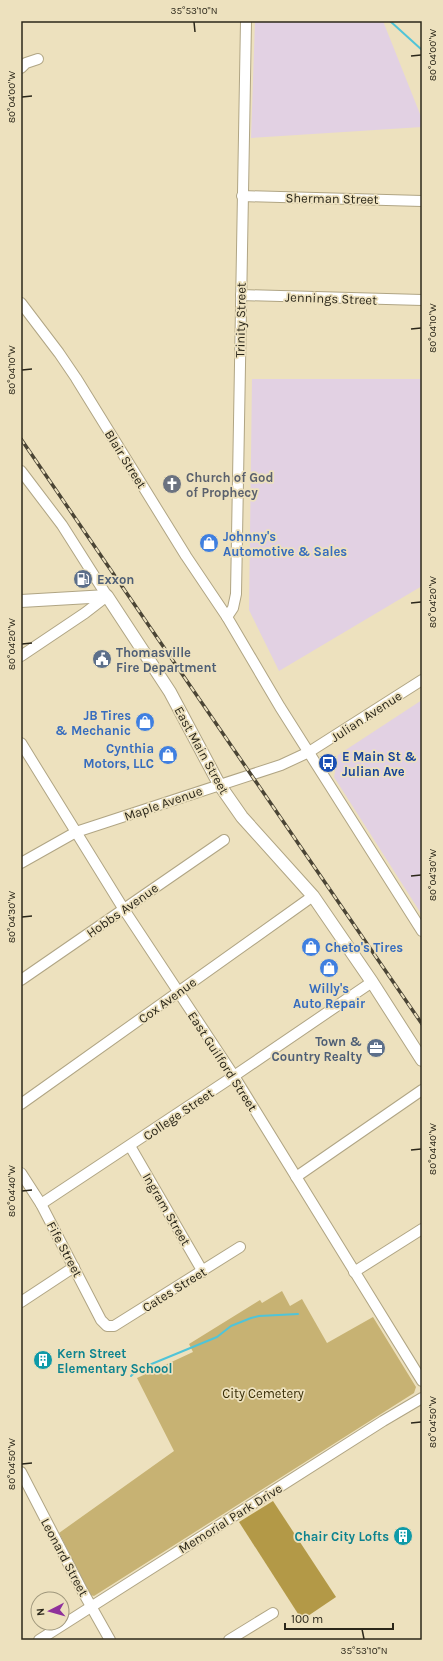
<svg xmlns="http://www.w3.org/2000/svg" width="443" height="1661" viewBox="0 0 443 1661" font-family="Karla,sans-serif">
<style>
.industrial{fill:#e2d1e3}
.green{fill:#c7b273}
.forest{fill:#b39947}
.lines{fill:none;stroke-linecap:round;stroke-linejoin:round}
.stream{stroke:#50c4d8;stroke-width:2}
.minor-casing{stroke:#b0a584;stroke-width:12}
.major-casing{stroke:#b0a584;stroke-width:14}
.minor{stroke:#fff;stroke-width:10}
.major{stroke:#fff;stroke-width:12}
.rail-casing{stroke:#4b4535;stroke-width:3.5}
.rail{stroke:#ede1be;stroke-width:2;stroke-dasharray:6;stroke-linecap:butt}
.ticks{fill:none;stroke:#2b271a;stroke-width:1.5}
.labels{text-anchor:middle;stroke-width:3.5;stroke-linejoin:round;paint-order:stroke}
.street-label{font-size:13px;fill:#2b271a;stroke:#ede1be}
.worship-label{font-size:13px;font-weight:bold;fill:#5b616d;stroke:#ede1be;text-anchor:start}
.shop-label{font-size:13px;font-weight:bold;fill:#366cbe;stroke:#ede1be;text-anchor:start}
.service-label{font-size:13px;font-weight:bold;fill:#4e5e75;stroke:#ede1be;text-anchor:start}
.transit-label{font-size:13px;font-weight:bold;fill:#164399;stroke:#ede1be;text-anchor:start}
.culture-label{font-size:13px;font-weight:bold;fill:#0d838f;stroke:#ede1be;text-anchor:start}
.park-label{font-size:13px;fill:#382d07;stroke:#ede1be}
.neatline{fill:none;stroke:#2b271a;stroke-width:1.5}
.ticks-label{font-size:10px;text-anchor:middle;fill:#2b271a}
</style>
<rect width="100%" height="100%" fill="#ede1be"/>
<g class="industrial">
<polygon points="255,21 383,21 422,119 422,127 251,138"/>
<polygon points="252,379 422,379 422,586 279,671 249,610"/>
<polygon points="422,700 422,915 334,777 338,755"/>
</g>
<polygon class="green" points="282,1291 290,1306 302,1299 327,1343 373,1317 416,1387 414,1393 94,1596 90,1595 59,1533 174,1451 137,1378 193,1352 189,1344 260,1300 262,1303"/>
<polygon class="forest" points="273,1501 336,1597 302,1620 239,1522"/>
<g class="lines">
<g class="stream">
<polyline points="390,21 422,50"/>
<polyline points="131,1376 137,1370 217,1337 231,1326 251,1318 259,1316 298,1314"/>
</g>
<g class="minor-casing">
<g id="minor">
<polyline points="21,68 26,63 38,59"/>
<polyline points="242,196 422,201"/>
<polyline points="241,295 422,300"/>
<polyline points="21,303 59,353 76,378 186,556 227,617 280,707 422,931"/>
<polyline points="21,471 62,525 107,596 85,613 21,656"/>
<polyline points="227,617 233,608 236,594 246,21"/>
<polyline points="21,743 123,908 234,1076 422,1381"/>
<polyline points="21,863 76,832 281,765 309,752 422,680"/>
<polyline points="21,980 224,840"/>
<polyline points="21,1104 313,896"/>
<polyline points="130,1146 203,1272"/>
<polyline points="21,1173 41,1204 101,1320 107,1326 114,1326 240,1247"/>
<polyline points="296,1177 422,1090"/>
<polyline points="41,1204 234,1076 372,982"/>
<polyline points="354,1272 422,1229"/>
<polyline points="21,1302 74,1267"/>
<polyline points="21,1472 83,1592 110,1640"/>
<polyline points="39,1640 383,1421 422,1398"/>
<polyline points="229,1640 273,1613"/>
</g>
</g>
<g class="major-casing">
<polyline id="major" points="21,601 107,596 170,692 219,784 242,817 313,896 372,982 422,1060"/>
</g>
<use href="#minor" class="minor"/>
<use href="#major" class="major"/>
<g class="rail-casing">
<polyline id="rail" points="21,439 422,1024"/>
</g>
<use href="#rail" class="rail"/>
</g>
<path class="ticks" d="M194,22L195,32M411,56L421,55M22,97L32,96M411,329L421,328M22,370L32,369M411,603L421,602M22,644L32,643M411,876L421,875M22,917L32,916M411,1150L421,1149M22,1191L32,1190M411,1423L421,1422M22,1464L32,1463M362,1629L364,1639"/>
<defs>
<g id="church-disc" transform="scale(1)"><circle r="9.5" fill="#6b7280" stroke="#ede1be"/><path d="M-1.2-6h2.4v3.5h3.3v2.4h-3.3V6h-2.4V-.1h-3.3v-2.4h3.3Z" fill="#fff"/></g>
<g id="shop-disc" transform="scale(1)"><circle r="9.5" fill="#3f7fe0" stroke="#ede1be"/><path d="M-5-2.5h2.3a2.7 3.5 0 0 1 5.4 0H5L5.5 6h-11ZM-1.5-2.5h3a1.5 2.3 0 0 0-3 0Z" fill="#fff"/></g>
<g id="fuel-disc" transform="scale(1)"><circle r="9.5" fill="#5c6f8a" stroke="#ede1be"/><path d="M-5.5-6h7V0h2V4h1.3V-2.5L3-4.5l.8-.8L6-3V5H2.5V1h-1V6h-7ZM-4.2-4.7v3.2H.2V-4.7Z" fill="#fff"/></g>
<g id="civic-disc" transform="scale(1)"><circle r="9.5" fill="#5c6f8a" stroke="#ede1be"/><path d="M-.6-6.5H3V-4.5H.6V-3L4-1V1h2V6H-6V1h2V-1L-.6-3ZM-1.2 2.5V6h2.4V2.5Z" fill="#fff"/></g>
<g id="bus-disc" transform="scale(1)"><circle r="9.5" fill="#1a4fb4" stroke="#ede1be"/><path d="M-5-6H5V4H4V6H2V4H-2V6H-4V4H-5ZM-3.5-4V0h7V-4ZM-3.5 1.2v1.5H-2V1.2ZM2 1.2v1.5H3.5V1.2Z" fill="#fff"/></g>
<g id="office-disc" transform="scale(1)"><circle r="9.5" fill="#5c6f8a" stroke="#ede1be"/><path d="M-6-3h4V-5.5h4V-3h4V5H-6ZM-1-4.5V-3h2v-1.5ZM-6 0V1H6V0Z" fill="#fff"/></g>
<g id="building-disc" transform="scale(1)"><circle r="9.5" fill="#0f9aa8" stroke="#ede1be"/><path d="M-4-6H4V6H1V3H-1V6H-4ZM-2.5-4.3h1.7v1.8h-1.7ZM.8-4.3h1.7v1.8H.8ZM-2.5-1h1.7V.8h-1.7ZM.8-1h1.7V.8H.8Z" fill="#fff"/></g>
</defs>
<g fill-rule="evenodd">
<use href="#church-disc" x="172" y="484"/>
<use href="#shop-disc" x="209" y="543"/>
<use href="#fuel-disc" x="83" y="579"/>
<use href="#civic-disc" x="102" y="659"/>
<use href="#shop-disc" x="145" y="722"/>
<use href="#shop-disc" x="168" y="755"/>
<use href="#bus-disc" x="328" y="763"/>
<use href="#shop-disc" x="311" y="947"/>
<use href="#shop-disc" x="329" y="968"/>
<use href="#office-disc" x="376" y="1048"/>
<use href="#building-disc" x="43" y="1360"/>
<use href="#building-disc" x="403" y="1536"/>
</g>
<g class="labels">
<g class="street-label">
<text transform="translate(332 198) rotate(1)" y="5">Sherman Street</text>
<text transform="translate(331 298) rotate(2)" y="5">Jennings Street</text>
<text transform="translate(240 320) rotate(-89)" y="5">Trinity Street</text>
<text transform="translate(126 459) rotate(58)" y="5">Blair Street</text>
<text transform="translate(366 716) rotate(-33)" y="5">Julian Avenue</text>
<text transform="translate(202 750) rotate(61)" y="5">East Main Street</text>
<text transform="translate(163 803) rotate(-19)" y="5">Maple Avenue</text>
<text transform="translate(122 910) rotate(-35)" y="5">Hobbs Avenue</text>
<text transform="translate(167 1000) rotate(-36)" y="5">Cox Avenue</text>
<text transform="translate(223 1061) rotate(57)" y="5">East Guilford Street</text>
<text transform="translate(178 1114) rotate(-34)" y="5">College Street</text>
<text transform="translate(167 1209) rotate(60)" y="5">Ingram Street</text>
<text transform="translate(65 1249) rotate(62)" y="5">Fife Street</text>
<text transform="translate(174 1289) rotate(-32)" y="5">Cates Street</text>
<text transform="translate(230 1518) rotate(-32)" y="5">Memorial Park Drive</text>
<text transform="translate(65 1557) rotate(62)" y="5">Leonard Street</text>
</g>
<g class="worship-label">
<text x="186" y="482">Church of God<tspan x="186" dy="15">of Prophecy</tspan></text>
</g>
<g class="shop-label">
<text x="223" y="541">Johnny's<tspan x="223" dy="15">Automotive &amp; Sales</tspan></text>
<text x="131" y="720" text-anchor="end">JB Tires<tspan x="131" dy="15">&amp; Mechanic</tspan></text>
<text x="154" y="753" text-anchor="end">Cynthia<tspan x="154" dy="15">Motors, LLC</tspan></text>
<text x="325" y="952">Cheto's Tires</text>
<text x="329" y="993" text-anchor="middle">Willy's<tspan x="329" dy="15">Auto Repair</tspan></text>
</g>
<g class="service-label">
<text x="97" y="584">Exxon</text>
<text x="116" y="657">Thomasville<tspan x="116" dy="15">Fire Department</tspan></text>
<text x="362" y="1046" text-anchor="end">Town &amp;<tspan x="362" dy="15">Country Realty</tspan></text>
</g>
<g class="transit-label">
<text x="342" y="761">E Main St &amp;<tspan x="342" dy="15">Julian Ave</tspan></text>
</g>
<g class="culture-label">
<text x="57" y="1358">Kern Street<tspan x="57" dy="15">Elementary School</tspan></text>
<text x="389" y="1541" text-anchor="end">Chair City Lofts</text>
</g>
<g class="park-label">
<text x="263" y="1398">City Cemetery</text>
</g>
</g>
<rect width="443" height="1661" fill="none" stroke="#ede1be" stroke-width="44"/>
<g transform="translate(50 1611) rotate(264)"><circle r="19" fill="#ede1be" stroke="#9f977c"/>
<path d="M0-3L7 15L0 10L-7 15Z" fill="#8f319b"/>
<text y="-6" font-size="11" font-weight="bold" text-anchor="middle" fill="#2b271a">N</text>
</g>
<path d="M285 1623v6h108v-6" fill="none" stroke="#2b271a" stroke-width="2"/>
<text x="291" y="1623" font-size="12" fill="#2b271a" stroke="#ede1be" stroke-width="3" paint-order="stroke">100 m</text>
<rect x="22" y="22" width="399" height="1617" class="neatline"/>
<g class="ticks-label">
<text x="194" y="14">35°53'10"N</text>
<text transform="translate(432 55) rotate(-90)" y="4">80°04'00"W</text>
<text transform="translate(11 97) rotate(-90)" y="4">80°04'00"W</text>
<text transform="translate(432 328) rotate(-90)" y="4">80°04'10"W</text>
<text transform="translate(11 370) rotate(-90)" y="4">80°04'10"W</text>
<text transform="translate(432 602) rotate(-90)" y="4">80°04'20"W</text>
<text transform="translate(11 644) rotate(-90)" y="4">80°04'20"W</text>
<text transform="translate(432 875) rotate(-90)" y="4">80°04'30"W</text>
<text transform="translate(11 917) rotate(-90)" y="4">80°04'30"W</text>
<text transform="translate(432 1149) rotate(-90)" y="4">80°04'40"W</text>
<text transform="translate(11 1191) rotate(-90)" y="4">80°04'40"W</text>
<text transform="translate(432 1422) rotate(-90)" y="4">80°04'50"W</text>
<text transform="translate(11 1464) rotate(-90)" y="4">80°04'50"W</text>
<text x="364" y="1654">35°53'10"N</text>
</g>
</svg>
